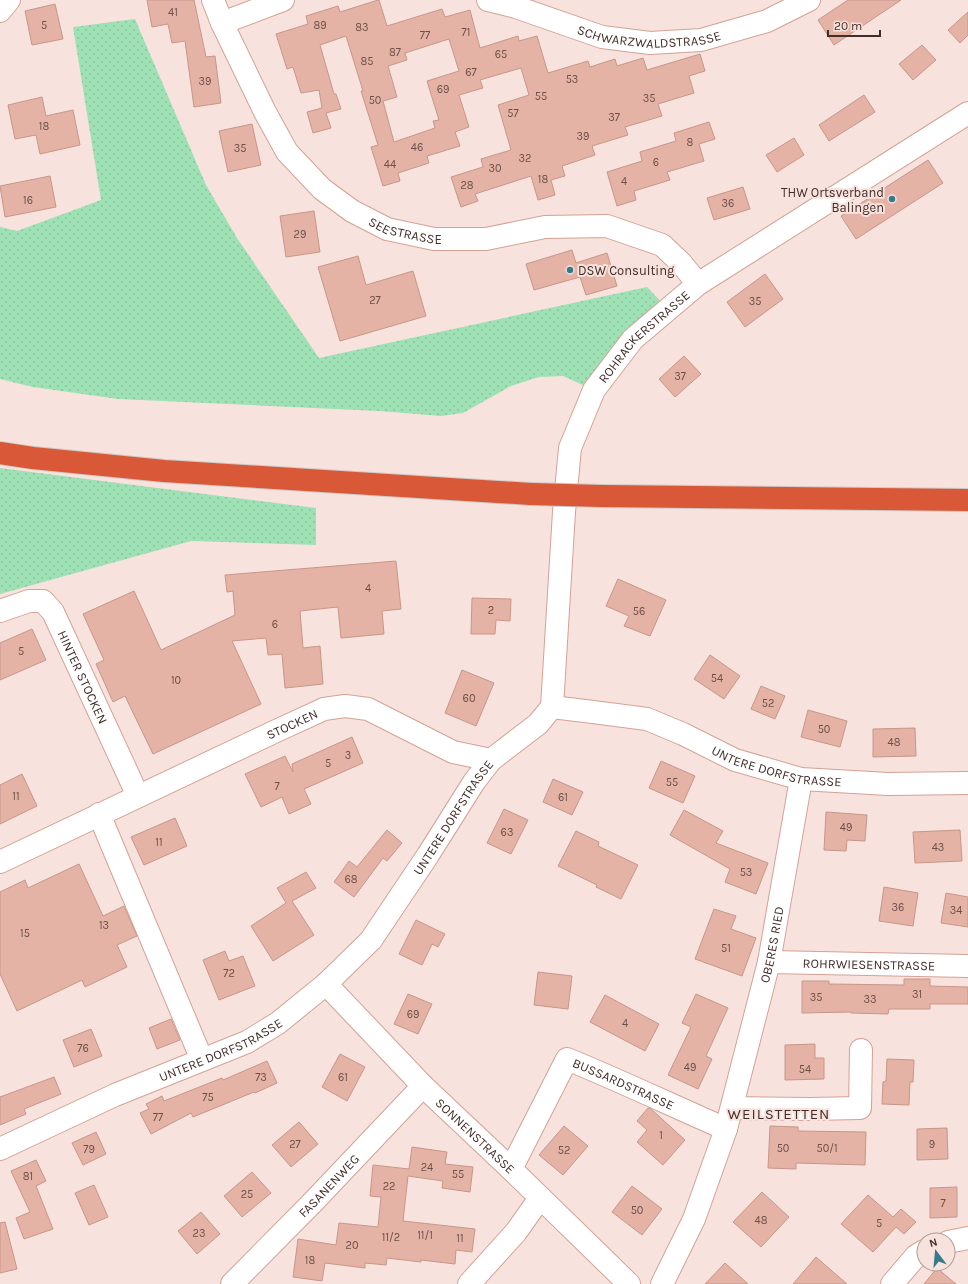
<svg xmlns="http://www.w3.org/2000/svg" width="968" height="1284" viewBox="0 0 968 1284" font-family="Karla,sans-serif">
<style>
.grass{fill:url(#grass-dots)}
.building{fill:#e5b3a6;stroke:#c79689;fill-rule:evenodd}
.lines{fill:none;stroke-linecap:round;stroke-linejoin:round}
.minor-casing{stroke:#d3a295;stroke-width:24}
.highway-casing{stroke:#cec9c7;stroke-width:24}
.minor{stroke:#fff;stroke-width:22}
.highway{stroke:#d85838;stroke-width:22}
.highway-bridge-casing{stroke:#cec9c7;stroke-width:24;stroke-linecap:butt}
.highway-bridge{stroke:#d85838;stroke-width:22}
.poi-dot{fill:#377b8b;stroke:#f8e2dd;stroke-width:1.5}
.labels{text-anchor:middle;stroke-width:4;stroke-linejoin:round;paint-order:stroke}
.number-label{font-size:11px;fill:#6b4f48}
.street-label{font-size:13px;fill:#422e29;stroke:#f8e2dd}
.poi-label{font-size:13px;fill:#422e29;stroke:#f8e2dd;text-anchor:end}
.quarter-label{font-size:15px;letter-spacing:1px;fill:#422e29;stroke:#f8e2dd}
</style>
<defs>
<pattern id="grass-dots" width="8" height="8" patternUnits="userSpaceOnUse"><rect width="8" height="8" fill="#9ee1b5"/><path d="M2 2h.1M6 6h.1" fill="none" stroke="#89c19c" stroke-width="1.8" stroke-linecap="round"/></pattern>
</defs>
<rect width="100%" height="100%" fill="#f8e2dd"/>
<g class="grass">
<polygon points="135,19 206,185 237,238 319,358 647,287 663,304 594,390 563,376 539,377 511,386 463,413 441,416 379,411 118,399 33,387 0,379 0,227 17,231 101,200 73,27"/>
<polygon points="0,468 316,508 316,545 191,541 0,594"/>
</g>
<g class="building">
<polygon points="147,0 194,0 206,57 215,56 221,103 194,107 185,41 172,43 168,24 152,27"/>
<path d="M378,0H379L387,26L442,9L445,17L470,10L480,48L518,36L519,41L537,36L548,73L588,61L590,67L615,59L617,66L643,58L647,70L700,54L705,71L689,76L694,93L658,104L662,116L625,127L628,135L592,146L595,155L562,166L565,176L551,180L555,195L538,200L531,176L475,194L478,201L461,207L451,177L483,167L481,159L511,150L498,105L529,95L521,68L480,80L483,88L459,95L469,127L455,132L460,146L427,156L429,163L398,173L400,181L383,186L371,147L378,145L361,91H363L346,36L320,45L334,94H336L341,109L326,113L331,128L313,133L307,112L322,108L319,90L301,93L293,67L287,69L276,34L308,24L306,16L338,6L340,12ZM449,39L459,71L427,81L439,120L433,121L435,128L394,142L383,101L397,97L388,66L407,60L405,53Z"/>
<polygon points="848,0 901,0 834,45 818,20"/>
<polygon points="55,4 63,39 32,45 25,11"/>
<polygon points="968,12 968,35 960,43 948,30"/>
<polygon points="922,45 936,60 913,80 899,64"/>
<polygon points="864,95 875,112 829,141 819,125"/>
<polygon points="42,97 46,116 73,110 80,145 40,154 36,135 15,139 8,105"/>
<polygon points="709,122 715,139 699,144 704,161 667,172 670,180 634,191 636,200 617,206 607,172 642,161 640,152 676,141 674,133"/>
<polygon points="252,124 261,165 228,172 219,131"/>
<polygon points="794,138 804,155 777,172 766,155"/>
<polygon points="928,160 943,183 856,239 841,216"/>
<polygon points="50,176 56,207 5,217 0,186"/>
<polygon points="743,187 750,209 714,220 707,198"/>
<polygon points="314,211 320,252 286,257 280,216"/>
<polygon points="572,250 576,263 607,253 617,286 586,295 580,277 534,290 526,264"/>
<polygon points="358,256 366,285 413,271 426,316 340,341 318,267"/>
<polygon points="765,274 783,299 745,327 727,302"/>
<polygon points="684,356 701,374 675,397 659,379"/>
<polygon points="396,561 401,609 382,611 384,634 341,638 338,607 300,611 303,648 320,646 323,684 285,688 282,654 268,655 266,638 232,641 261,704 153,754 125,696 113,702 96,664 104,660 83,614 134,591 161,650 235,615 233,591 227,592 225,575"/>
<polygon points="618,579 666,600 650,636 624,626 629,616 606,606"/>
<polygon points="472,598 511,599 510,621 496,620 495,634 471,634"/>
<polygon points="32,629 46,660 0,680 0,643"/>
<polygon points="710,655 740,676 724,699 694,679"/>
<polygon points="462,670 494,683 476,726 445,713"/>
<polygon points="761,686 785,696 775,719 751,709"/>
<polygon points="808,710 847,721 840,747 801,737"/>
<polygon points="915,728 916,756 873,757 873,729"/>
<polygon points="352,737 363,763 304,789 311,804 289,814 282,797 261,807 245,774 285,756 293,772 292,764"/>
<polygon points="661,761 695,776 683,803 649,788"/>
<polygon points="22,774 37,806 0,824 0,785"/>
<polygon points="553,779 583,792 572,815 543,802"/>
<polygon points="504,809 528,820 511,854 487,843"/>
<polygon points="684,810 723,831 716,843 768,863 756,894 725,882 730,869 670,835"/>
<polygon points="826,812 867,815 865,841 847,840 846,851 824,850"/>
<polygon points="175,818 187,846 144,865 131,837"/>
<polygon points="387,830 402,843 387,861 383,858 354,897 334,882 349,861 357,867"/>
<polygon points="960,830 962,861 915,863 913,832"/>
<polygon points="576,831 599,842 598,846 638,865 621,899 596,887 597,885 558,866"/>
<polygon points="79,864 103,916 124,906 137,936 117,945 127,967 85,987 82,980 17,1011 0,974 0,892 25,880 28,888"/>
<polygon points="306,872 316,888 292,901 314,935 273,961 251,926 286,903 277,888"/>
<polygon points="884,887 918,893 913,926 879,921"/>
<polygon points="946,893 968,897 968,927 941,923"/>
<polygon points="714,909 736,916 731,929 756,938 742,976 695,959"/>
<polygon points="416,920 445,934 438,947 432,944 422,965 399,954"/>
<polygon points="225,951 229,961 243,956 255,986 219,1000 203,960"/>
<polygon points="538,972 572,976 568,1009 534,1005"/>
<polygon points="904,979 930,979 930,986 968,987 968,1004 930,1004 930,1009 889,1009 888,1014 851,1013 851,1012 802,1013 802,981 829,981 829,984 904,985"/>
<polygon points="408,994 432,1004 418,1034 394,1024"/>
<polygon points="696,994 728,1008 706,1056 712,1059 698,1089 668,1075 691,1027 682,1023"/>
<polygon points="605,995 659,1024 645,1051 590,1022"/>
<polygon points="171,1019 180,1040 157,1049 149,1028"/>
<polygon points="91,1029 102,1056 74,1067 63,1040"/>
<polygon points="815,1044 815,1058 824,1058 824,1079 785,1080 785,1045"/>
<polygon points="340,1054 365,1067 347,1101 322,1087"/>
<polygon points="887,1059 914,1060 913,1082 910,1082 909,1105 882,1104 883,1082 886,1081"/>
<polygon points="267,1061 277,1083 255,1093 254,1092 193,1117 191,1113 151,1134 140,1113 149,1109 146,1104 162,1096 164,1101 222,1078 223,1080"/>
<polygon points="54,1077 61,1094 24,1109 26,1114 0,1125 0,1097"/>
<polygon points="648,1108 651,1109 685,1140 663,1165 637,1142 647,1130 637,1121"/>
<polygon points="299,1122 318,1144 291,1167 272,1145"/>
<polygon points="564,1126 588,1146 563,1175 539,1155"/>
<polygon points="770,1126 798,1127 798,1131 866,1132 865,1165 796,1163 796,1169 768,1168"/>
<polygon points="947,1128 948,1159 917,1160 917,1129"/>
<polygon points="96,1132 106,1154 83,1165 72,1143"/>
<polygon points="412,1147 447,1152 445,1164 473,1167 470,1192 442,1188 443,1181 408,1176 403,1221 475,1229 472,1252 456,1250 455,1264 421,1260 421,1262 387,1258 386,1265 365,1263 365,1268 325,1263 322,1281 293,1277 298,1239 336,1245 339,1223 378,1227 381,1197 370,1196 373,1165 409,1169"/>
<polygon points="36,1160 46,1181 36,1186 53,1229 24,1239 16,1218 30,1212 11,1171"/>
<polygon points="252,1172 271,1193 242,1217 224,1196"/>
<polygon points="94,1185 108,1217 89,1225 75,1193"/>
<polygon points="632,1186 662,1209 642,1235 612,1212"/>
<polygon points="957,1187 957,1217 930,1218 930,1188"/>
<polygon points="762,1192 789,1217 761,1247 733,1222"/>
<polygon points="868,1195 893,1217 901,1209 916,1222 904,1234 896,1227 873,1252 841,1224"/>
<polygon points="201,1212 220,1234 197,1254 178,1231"/>
<polygon points="5,1222 17,1269 0,1273 0,1223"/>
<polygon points="816,1257 847,1284 793,1284"/>
<polygon points="725,1263 748,1284 705,1284"/>
<polygon points="937,1268 956,1284 924,1284"/>
</g>
<g class="lines">
<g class="minor-casing">
<g id="minor">
<path id="s1" d="M213,0L222,23L265,112L287,152L322,189L352,211L387,229L434,239H486L545,227L607,226L662,245L681,263L698,284"/>
<path id="s2" d="M488,0L516,7L602,37L650,43L701,40L767,21L809,0"/>
<polyline points="0,11 9,0"/>
<polyline points="222,23 283,0"/>
<path id="s3" d="M0,611L29,601H43L53,612L138,796"/>
<path id="s4" d="M552,707L564,512L570,448L594,390L633,339L698,284L968,113"/>
<path id="s5" d="M552,707L593,712L647,719L683,734L735,760L801,779L888,784L968,783"/>
<polyline points="99,814 202,1060"/>
<path id="s6" d="M0,862L274,732L324,709L345,706L368,709L453,752L491,760"/>
<path id="s7" d="M769,962L968,966"/>
<path id="s8" d="M326,984L423,1086L511,1169L629,1284"/>
<polyline points="732,1108 810,1109 860,1108 861,1050"/>
<path id="s9" d="M0,1149L115,1095L247,1042L278,1023L326,984L371,940L428,855L474,782L491,760L538,724L552,707"/>
<path id="s10" d="M511,1169L567,1059C621,1081 673,1106 726,1129"/>
<polyline points="948,1242 968,1238"/>
<path id="s11" d="M232,1284L314,1201L423,1086"/>
<polyline points="469,1284 516,1232 540,1198"/>
<path id="s12" d="M662,1284L694,1219L726,1129L769,962L801,779"/>
<polyline points="892,1284 916,1256 924,1251"/>
</g>
</g>
<g class="highway-casing">
<g id="highway">
<polyline points="0,453 33,458 164,471 531,494"/>
<polyline points="601,496 968,500"/>
</g>
</g>
<use href="#minor" class="minor"/>
<use href="#highway" class="highway"/>
<g class="highway-bridge-casing">
<polyline id="highway-bridge" points="531,494 601,496"/>
</g>
<use href="#highway-bridge" class="highway-bridge"/>
</g>
<g class="poi-dot">
<circle cx="892" cy="199" r="4"/>
<circle cx="570" cy="270" r="4"/>
</g>
<g class="labels">
<g class="number-label">
<text x="173" y="16">41</text>
<text x="44" y="29">5</text>
<text x="320" y="29">89</text>
<text x="362" y="31">83</text>
<text x="466" y="36">71</text>
<text x="425" y="39">77</text>
<text x="395" y="56">87</text>
<text x="501" y="58">65</text>
<text x="367" y="65">85</text>
<text x="471" y="76">67</text>
<text x="572" y="83">53</text>
<text x="205" y="85">39</text>
<text x="443" y="93">69</text>
<text x="541" y="100">55</text>
<text x="649" y="102">35</text>
<text x="375" y="104">50</text>
<text x="513" y="117">57</text>
<text x="614" y="121">37</text>
<text x="44" y="130">18</text>
<text x="583" y="140">39</text>
<text x="690" y="146">8</text>
<text x="417" y="151">46</text>
<text x="240" y="152">35</text>
<text x="525" y="162">32</text>
<text x="656" y="166">6</text>
<text x="390" y="168">44</text>
<text x="495" y="172">30</text>
<text x="543" y="183">18</text>
<text x="624" y="185">4</text>
<text x="467" y="189">28</text>
<text x="28" y="204">16</text>
<text x="728" y="207">36</text>
<text x="300" y="238">29</text>
<text x="375" y="304">27</text>
<text x="755" y="305">35</text>
<text x="680" y="380">37</text>
<text x="368" y="592">4</text>
<text x="491" y="614">2</text>
<text x="639" y="615">56</text>
<text x="275" y="628">6</text>
<text x="21" y="655">5</text>
<text x="717" y="682">54</text>
<text x="176" y="684">10</text>
<text x="469" y="702">60</text>
<text x="768" y="707">52</text>
<text x="824" y="733">50</text>
<text x="894" y="746">48</text>
<text x="348" y="759">3</text>
<text x="328" y="767">5</text>
<text x="672" y="786">55</text>
<text x="277" y="790">7</text>
<text x="16" y="800">11</text>
<text x="563" y="801">61</text>
<text x="846" y="831">49</text>
<text x="507" y="836">63</text>
<text x="159" y="846">11</text>
<text x="938" y="851">43</text>
<text x="746" y="876">53</text>
<text x="351" y="883">68</text>
<text x="898" y="911">36</text>
<text x="956" y="914">34</text>
<text x="104" y="929">13</text>
<text x="25" y="937">15</text>
<text x="726" y="952">51</text>
<text x="229" y="977">72</text>
<text x="917" y="998">31</text>
<text x="816" y="1001">35</text>
<text x="870" y="1003">33</text>
<text x="413" y="1018">69</text>
<text x="625" y="1027">4</text>
<text x="83" y="1052">76</text>
<text x="690" y="1071">49</text>
<text x="805" y="1073">54</text>
<text x="261" y="1081">73</text>
<text x="343" y="1081">61</text>
<text x="208" y="1101">75</text>
<text x="158" y="1121">77</text>
<text x="661" y="1139">1</text>
<text x="295" y="1148">27</text>
<text x="932" y="1148">9</text>
<text x="783" y="1152">50</text>
<text x="827" y="1152">50/1</text>
<text x="89" y="1153">79</text>
<text x="564" y="1154">52</text>
<text x="427" y="1171">24</text>
<text x="458" y="1178">55</text>
<text x="28" y="1180">81</text>
<text x="389" y="1190">22</text>
<text x="247" y="1198">25</text>
<text x="943" y="1207">7</text>
<text x="637" y="1214">50</text>
<text x="761" y="1224">48</text>
<text x="879" y="1227">5</text>
<text x="199" y="1237">23</text>
<text x="425" y="1239">11/1</text>
<text x="391" y="1241">11/2</text>
<text x="460" y="1242">11</text>
<text x="352" y="1249">20</text>
<text x="310" y="1264">18</text>
</g>
<g class="street-label">
<text dy="5" stroke="none"><textPath href="#s2" startOffset="167">SCHWARZWALDSTRASSE</textPath></text>
<text dy="5" stroke="none"><textPath href="#s1" startOffset="315">SEESTRASSE</textPath></text>
<text dy="5" stroke="none"><textPath href="#s4" startOffset="396">ROHRACKERSTRASSE</textPath></text>
<text dy="5" stroke="none"><textPath href="#s3" startOffset="131">HINTER STOCKEN</textPath></text>
<text dy="5" stroke="none"><textPath href="#s6" startOffset="323">STOCKEN</textPath></text>
<text dy="5" stroke="none"><textPath href="#s5" startOffset="235">UNTERE DORFSTRASSE</textPath></text>
<text dy="5" stroke="none"><textPath href="#s9" startOffset="578">UNTERE DORFSTRASSE</textPath></text>
<text dy="5" stroke="none"><textPath href="#s12" startOffset="358">OBERES RIED</textPath></text>
<text dy="5" stroke="none"><textPath href="#s7" startOffset="100">ROHRWIESENSTRASSE</textPath></text>
<text dy="5" stroke="none"><textPath href="#s9" startOffset="242">UNTERE DORFSTRASSE</textPath></text>
<text dy="5" stroke="none"><textPath href="#s10" startOffset="185">BUSSARDSTRASSE</textPath></text>
<text dy="5" stroke="none"><textPath href="#s8" startOffset="213">SONNENSTRASSE</textPath></text>
<text dy="5" stroke="none"><textPath href="#s11" startOffset="138">FASANENWEG</textPath></text>
</g>
<g class="poi-label">
<text x="884" y="197">THW Ortsverband<tspan x="884" dy="15">Balingen</tspan></text>
<text x="578" y="275" text-anchor="start">DSW Consulting</text>
</g>
<g class="quarter-label">
<text x="779" y="1119">WEILSTETTEN</text>
</g>
</g>
<g transform="translate(936 1252) rotate(344)"><circle r="19" fill="#f8e2dd" stroke="#af9a95"/>
<path d="M0-3L7 15L0 10L-7 15Z" fill="#377b8b"/>
<text y="-6" font-size="11" font-weight="bold" text-anchor="middle" fill="#422e29">N</text>
</g>
<path d="M828 30v6h52v-6" fill="none" stroke="#422e29" stroke-width="2"/>
<text x="834" y="30" font-size="12" fill="#422e29" stroke="#f8e2dd" stroke-width="3" paint-order="stroke">20 m</text>
</svg>
